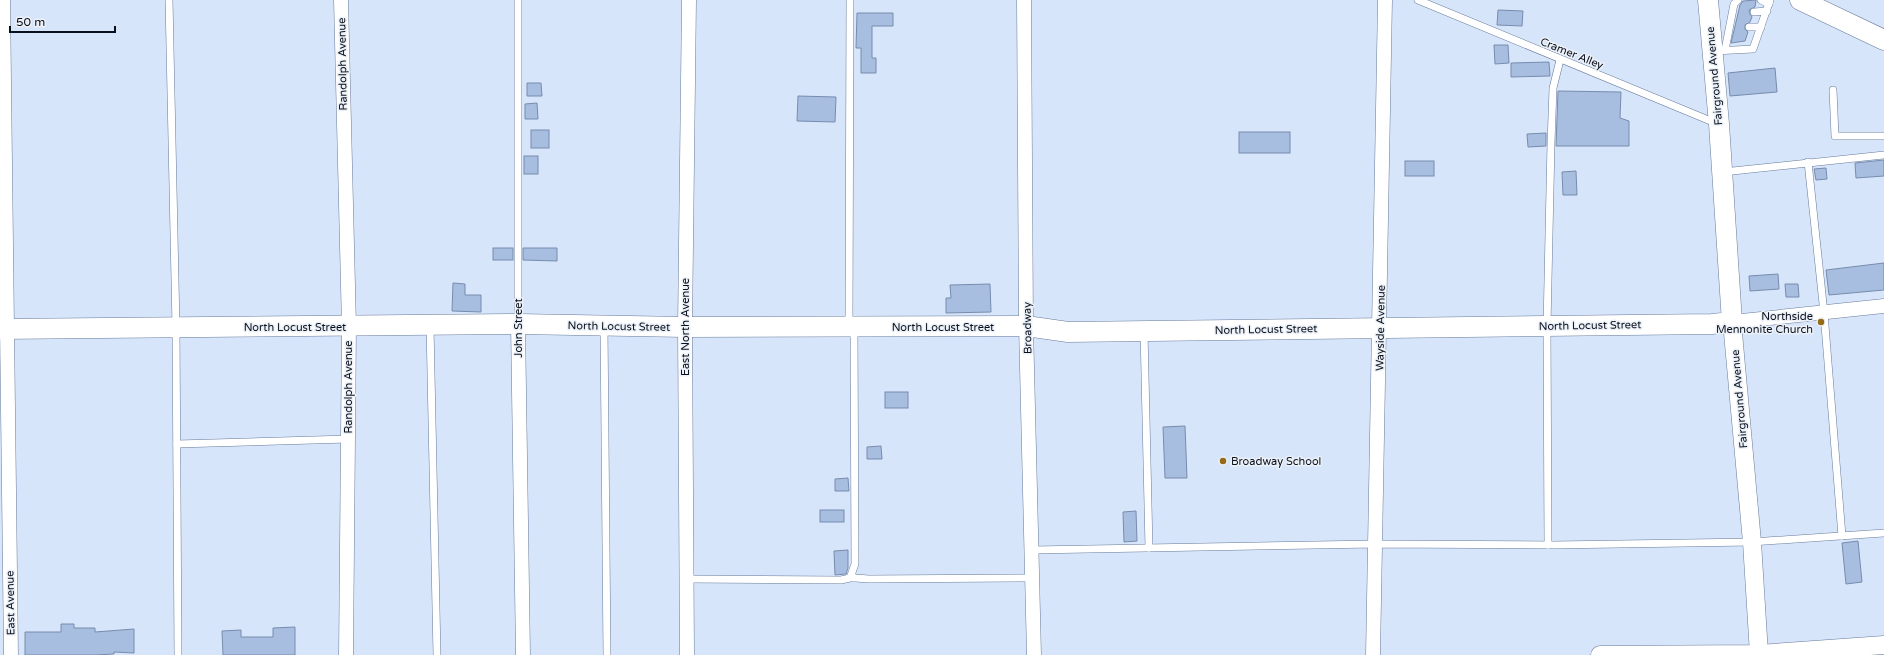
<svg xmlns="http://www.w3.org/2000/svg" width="1884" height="655" viewBox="0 0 1884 655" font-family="'Varela Round',sans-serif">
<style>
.building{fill:#a8bee1;stroke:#778cad}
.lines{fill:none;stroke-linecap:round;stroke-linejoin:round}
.service-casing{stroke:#677b9b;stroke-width:8}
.minor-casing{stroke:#677b9b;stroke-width:15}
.tertiary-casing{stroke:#677b9b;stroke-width:19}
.secondary-casing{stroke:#677b9b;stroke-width:21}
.service{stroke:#fff;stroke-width:7}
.minor{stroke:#fff;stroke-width:14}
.tertiary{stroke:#fff;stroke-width:18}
.secondary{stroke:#fff;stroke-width:20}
.poi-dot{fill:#956b16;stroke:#ecf1f8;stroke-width:1.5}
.labels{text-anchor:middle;stroke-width:3;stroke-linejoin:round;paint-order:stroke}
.street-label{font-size:11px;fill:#09101c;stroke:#ecf1f8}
.poi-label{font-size:11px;fill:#09101c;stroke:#ecf1f8;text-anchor:end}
</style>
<rect width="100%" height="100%" fill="#d7e5fa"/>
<g class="building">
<polygon points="1756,0 1755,7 1749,10 1750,14 1752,17 1750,22 1745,25 1745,29 1748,32 1745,41 1731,43 1740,5 1743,1"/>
<polygon points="1498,10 1523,11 1522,26 1497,25"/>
<polygon points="857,13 893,13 893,26 872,26 872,58 876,58 876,73 861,73 861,48 856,48"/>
<polygon points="1494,45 1508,45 1509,63 1495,64"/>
<polygon points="1549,62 1550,76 1511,77 1511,63"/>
<polygon points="1775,68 1777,92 1730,96 1728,73"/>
<polygon points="527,83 541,83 542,96 527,96"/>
<polygon points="1558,91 1621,92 1620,118 1629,121 1629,146 1556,146"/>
<polygon points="798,96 836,97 835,122 797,121"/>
<polygon points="537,103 538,119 525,119 525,104"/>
<rect x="531" y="130" width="18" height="18"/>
<rect x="1239" y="132" width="51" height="21"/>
<polygon points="1546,133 1546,146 1528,147 1527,134"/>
<rect x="524" y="156" width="14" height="18"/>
<polygon points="1884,160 1884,176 1856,178 1855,163"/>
<rect x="1405" y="161" width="29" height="15"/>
<polygon points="1826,168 1827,179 1816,180 1814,169"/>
<polygon points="1576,171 1577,195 1563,195 1562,172"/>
<rect x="493" y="248" width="20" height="12"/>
<polygon points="523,248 557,248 557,261 523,260"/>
<polygon points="1884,263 1884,290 1829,295 1826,270"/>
<polygon points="1778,274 1779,289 1750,291 1749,276"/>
<polygon points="453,283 465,284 465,295 481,295 481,312 452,311"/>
<polygon points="990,284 991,312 946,313 946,298 951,298 950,285"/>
<polygon points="1785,284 1798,284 1799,297 1786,297"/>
<rect x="885" y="392" width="23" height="16"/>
<polygon points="1185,426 1187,478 1165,478 1163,427"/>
<polygon points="881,446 882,459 867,459 867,447"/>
<polygon points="848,478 849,491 835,491 835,479"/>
<rect x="820" y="510" width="24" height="12"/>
<polygon points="1136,511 1137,541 1124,542 1123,512"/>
<polygon points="1858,541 1862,582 1846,584 1842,543"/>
<polygon points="848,550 848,568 846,574 835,575 834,551"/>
<polygon points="61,624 74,624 74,628 95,628 95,632 134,629 134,653 114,652 114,654 95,655 25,655 25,632 61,632"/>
<polygon points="295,627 295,655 223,655 222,631 241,630 241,637 273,637 273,628"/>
</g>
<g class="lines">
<g class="service-casing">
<g id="service">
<polyline points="169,0 176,327 178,655"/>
<polyline points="1418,0 1718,124"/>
<polyline points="1761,0 1769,4"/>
<polyline points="1754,12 1767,11"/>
<polyline points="1749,27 1761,27"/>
<polyline points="1725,50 1734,4 1738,0"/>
<polyline points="1714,51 1753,49 1770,0"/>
<polyline points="1833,90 1835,136 1884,136"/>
<polyline points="1808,162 1824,313 1842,536"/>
<polyline points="1723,172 1884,155"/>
<polyline points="518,324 518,0"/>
<polyline points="430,326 437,655"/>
<polyline points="604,326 607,655"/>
<polyline points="849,326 850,0"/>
<polyline points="1144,331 1149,548"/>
<polyline points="177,444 348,439"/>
<polyline points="1548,545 1547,326 1551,143 1553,88 1560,60"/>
<polyline points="1033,550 1375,544 1554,545 1752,542 1884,533"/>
<polyline points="851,576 855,578 869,579 1033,578"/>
<polyline points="687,579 841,580 850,578 855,564 854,327"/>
</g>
</g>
<g class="minor-casing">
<g id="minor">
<polyline points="3,0 11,655"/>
<polyline points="341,0 349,327 346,655"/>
<polyline points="1024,0 1026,326 1034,655"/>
<polyline points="1732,322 1884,306"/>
<polyline points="518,324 523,655"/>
<polyline points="687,655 685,327 689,0"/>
<polyline points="1373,655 1385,0"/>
</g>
</g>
<g class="tertiary-casing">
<g id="tertiary">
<polyline points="1732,322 1752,542 1759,654"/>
<polyline points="1600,655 1759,654 1884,645"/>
</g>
</g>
<g class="secondary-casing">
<g id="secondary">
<polyline points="1800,0 1884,40"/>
<polyline points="0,329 518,324 685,327 1026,326 1068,332 1712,324 1732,322 1719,124 1708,0"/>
</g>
</g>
<use href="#service" class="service"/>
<use href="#minor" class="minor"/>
<use href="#tertiary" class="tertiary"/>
<use href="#secondary" class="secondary"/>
</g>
<g class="poi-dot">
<circle cx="1821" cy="322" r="4"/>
<circle cx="1223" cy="461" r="4"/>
</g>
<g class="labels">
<g class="street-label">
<text transform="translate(1572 53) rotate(22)" y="4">Cramer Alley</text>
<text transform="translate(342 64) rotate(-91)" y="4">Randolph Avenue</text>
<text transform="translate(1714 76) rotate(-95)" y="4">Fairground Avenue</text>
<text transform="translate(1590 325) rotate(-1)" y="4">North Locust Street</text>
<text transform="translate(619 326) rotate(1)" y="4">North Locust Street</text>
<text x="295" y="331">North Locust Street</text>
<text transform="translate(685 327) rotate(-90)" y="4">East North Avenue</text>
<text x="943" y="331">North Locust Street</text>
<text transform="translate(518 328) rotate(-90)" y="4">John Street</text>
<text transform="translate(1027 328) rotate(-91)" y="4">Broadway</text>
<text transform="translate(1380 328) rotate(-89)" y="4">Wayside Avenue</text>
<text transform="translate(1266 329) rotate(-1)" y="4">North Locust Street</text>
<text transform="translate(348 387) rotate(-90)" y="4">Randolph Avenue</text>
<text transform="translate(1739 399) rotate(-95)" y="4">Fairground Avenue</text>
<text transform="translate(10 603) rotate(-91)" y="4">East Avenue</text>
</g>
<g class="poi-label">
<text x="1813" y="320">Northside<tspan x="1813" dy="13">Mennonite Church</tspan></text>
<text x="1231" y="465" text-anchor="start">Broadway School</text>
</g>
</g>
<path d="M10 26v6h105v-6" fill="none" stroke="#09101c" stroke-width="2"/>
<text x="16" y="26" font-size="12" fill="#09101c" stroke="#ecf1f8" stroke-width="3" paint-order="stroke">50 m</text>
</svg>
